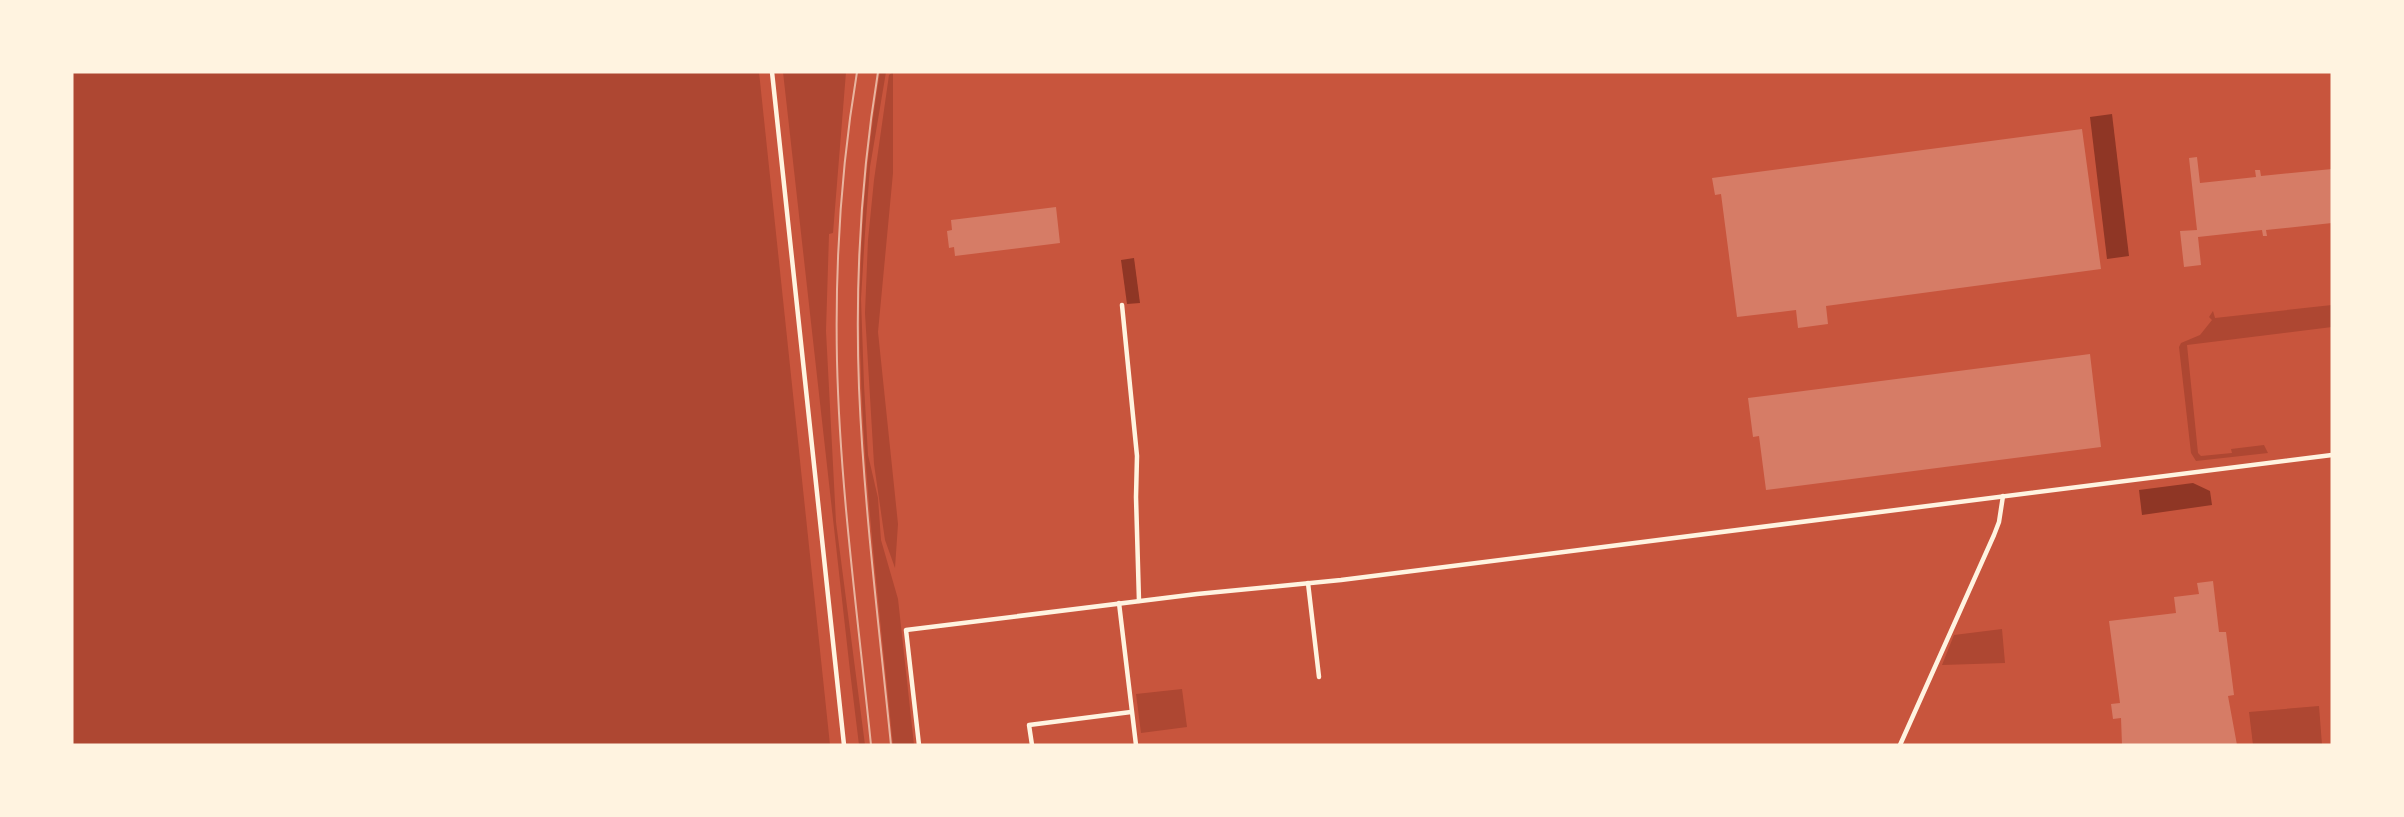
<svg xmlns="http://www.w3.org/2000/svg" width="2404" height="817" viewBox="0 0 2404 817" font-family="Figtree,sans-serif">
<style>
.green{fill:#ae4732}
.water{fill:#8f3625}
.building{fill:#d67c66}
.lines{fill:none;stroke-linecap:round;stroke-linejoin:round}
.minor{stroke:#fff3e0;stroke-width:4.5}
.rail{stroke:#e9b49f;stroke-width:2}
</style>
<rect width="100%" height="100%" fill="#c8553d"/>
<g class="green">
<polygon points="72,72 759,72 830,745 72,745"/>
<polygon points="783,72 846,72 833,233 829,234 826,331 836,522 865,745 859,745 850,671"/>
<path d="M880,72H886L870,167L865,233L861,299L864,385L868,455L878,498L881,540L898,599L914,745H893C880,613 863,480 860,347C858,256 865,163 880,72Z"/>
<polygon points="893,72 893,173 878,332 898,524 895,568 885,540 874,464 865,313 868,240 874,180 889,75"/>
<polygon points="2332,305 2332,327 2187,345 2198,453 2201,456 2232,453 2231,449 2264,445 2268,453 2196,461 2191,453 2179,347 2181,343 2200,335 2212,320 2209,317 2213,311 2215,318"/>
<polygon points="2002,629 2005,663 1942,665 1954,635"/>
<polygon points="1182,689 1187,727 1141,733 1136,694"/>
<polygon points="2319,706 2322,745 2253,745 2249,712"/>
</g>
<g class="water">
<polygon points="2112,114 2129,256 2107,259 2090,117"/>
<polygon points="1134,258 1140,303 1127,304 1121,260"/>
<polygon points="2193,483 2210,491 2212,505 2142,515 2139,490"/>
</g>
<g class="building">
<polygon points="2082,129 2101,269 1826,306 1828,324 1798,328 1796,310 1737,317 1721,194 1715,195 1712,178"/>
<polygon points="2197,157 2200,183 2256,177 2255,170 2260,170 2261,176 2332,169 2332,223 2266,230 2267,236 2263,236 2262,230 2198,237 2201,265 2184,267 2180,231 2197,230 2189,158"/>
<polygon points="1056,207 1060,243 955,256 954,247 949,248 947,231 952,230 951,220"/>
<polygon points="2090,354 2101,447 1766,490 1759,436 1753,437 1748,398"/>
<polygon points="2213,581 2219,632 2226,632 2234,695 2228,696 2237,745 2122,745 2121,718 2113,719 2111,704 2120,703 2109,621 2176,613 2174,597 2199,594 2197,583"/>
</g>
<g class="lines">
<g class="minor">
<polyline points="772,72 844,745"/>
<polyline points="1122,305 1137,456 1136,497 1139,601"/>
<polyline points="1308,583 1319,677"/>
<polyline points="1119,603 1136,745"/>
<polyline points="919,745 906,630 1197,594 1341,580 2332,455"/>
<polyline points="1032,745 1029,725 1131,712"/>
<polyline points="1900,745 1994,535 1999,522 2003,496"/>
</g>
<g class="rail">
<path d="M857,72C841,167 835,264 837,361C840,489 858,618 871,745"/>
<path d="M878,72C861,176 855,283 859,388C864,507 879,626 891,745"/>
</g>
</g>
<rect width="2404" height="817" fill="none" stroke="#fff3e0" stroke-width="147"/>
</svg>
